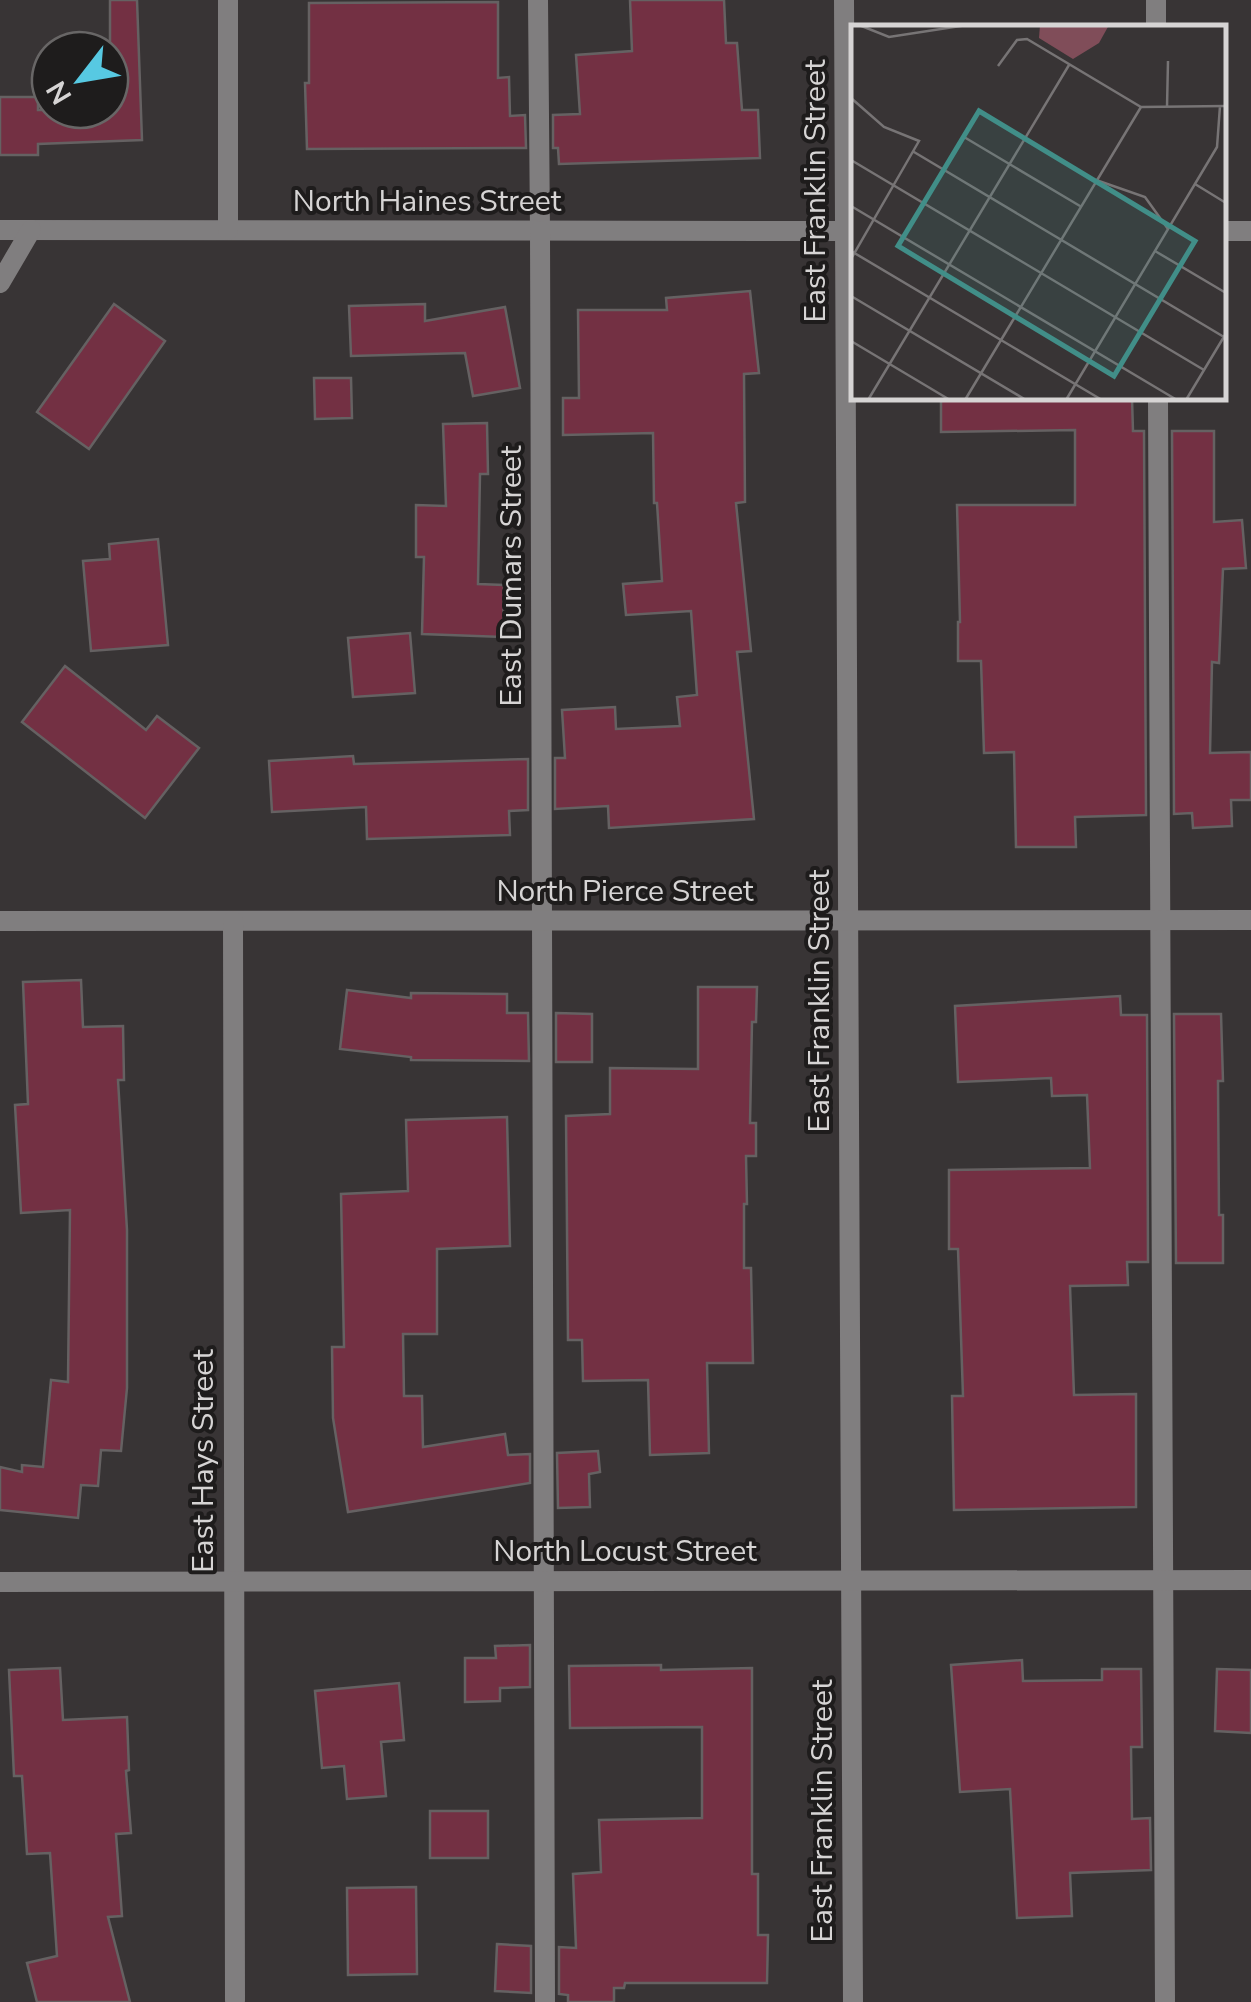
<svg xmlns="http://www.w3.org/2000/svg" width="1251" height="2002" viewBox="0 0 1251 2002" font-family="'Nunito Sans',sans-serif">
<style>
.building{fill:#733043;stroke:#656162;stroke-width:2.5}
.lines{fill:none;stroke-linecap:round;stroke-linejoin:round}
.lane{stroke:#807e7f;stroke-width:20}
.street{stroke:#807e7f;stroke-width:20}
.labels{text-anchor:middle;stroke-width:8;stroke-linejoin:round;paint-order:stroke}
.street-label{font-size:30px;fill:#d6d4d4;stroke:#1e1c1c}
.inset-road{fill:none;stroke:#777475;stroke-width:2.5}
.view{fill:#418e88;fill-opacity:0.15;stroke:#418e88;stroke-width:5}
.inset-edge{fill:none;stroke:#d6d4d4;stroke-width:5}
</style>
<rect width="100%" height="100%" fill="#383435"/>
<g class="building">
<polygon points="110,0 137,0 142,140 38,144 38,155 0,155 0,97 38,97 38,110 110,110"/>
<polygon points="630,0 724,0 726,43 737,43 742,110 758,110 760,158 559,164 558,148 553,148 553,115 580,114 576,55 632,51"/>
<polygon points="498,2 498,78 509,77 510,116 525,115 526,148 307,149 305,83 309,83 309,3"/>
<polygon points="750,291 759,373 744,374 745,502 736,503 751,651 737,652 754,819 609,828 608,806 555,809 555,758 565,758 562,710 615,707 616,729 680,726 677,697 697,695 691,611 626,615 623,584 662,581 657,503 654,503 653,433 563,435 563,398 579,398 578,310 667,310 666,298"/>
<polygon points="114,304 165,341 89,449 37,412"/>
<polygon points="425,304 425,321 505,307 520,388 473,396 465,353 351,356 349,306"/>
<polygon points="314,378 351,378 352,418 315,419"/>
<polygon points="941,398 1132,398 1133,431 1144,431 1146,815 1075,817 1076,847 1016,847 1014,752 984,753 981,661 958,661 958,622 960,622 957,505 1075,505 1075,430 941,432"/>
<polygon points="487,423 488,474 480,474 478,584 504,585 503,637 422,634 424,557 416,557 416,505 446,506 443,424"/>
<polygon points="1172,431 1214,431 1214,522 1242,520 1246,568 1223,569 1219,663 1212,662 1210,753 1251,752 1251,800 1231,800 1232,826 1193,828 1192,813 1174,814"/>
<polygon points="158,539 168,645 91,651 83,561 110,559 109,544"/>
<polygon points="410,633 415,693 353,697 348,638"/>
<polygon points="65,666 146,730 157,716 199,748 145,818 22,722"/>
<polygon points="353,756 354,764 528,759 528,810 509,811 510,835 367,839 366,807 272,812 269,761"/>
<polygon points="81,980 83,1027 123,1026 124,1080 118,1080 127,1230 127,1388 121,1451 101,1450 98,1486 81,1485 78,1518 0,1510 0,1467 22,1472 22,1465 43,1467 51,1380 68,1382 70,1210 21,1213 15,1105 28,1104 23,982"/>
<polygon points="698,987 757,987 756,1022 752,1022 750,1123 756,1123 756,1156 746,1156 747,1204 744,1204 744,1268 751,1268 753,1363 707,1363 709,1453 650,1455 648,1380 583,1381 582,1340 568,1340 566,1116 610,1114 610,1068 698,1069"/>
<polygon points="347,990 411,998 411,993 507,994 507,1013 528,1013 529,1061 411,1060 411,1057 340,1049"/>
<polygon points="1120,996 1121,1015 1147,1015 1148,1262 1127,1262 1128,1285 1070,1286 1074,1395 1136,1394 1136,1507 954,1510 952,1396 963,1396 958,1249 949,1249 949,1170 1090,1168 1087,1095 1052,1096 1051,1078 958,1082 955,1006"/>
<polygon points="556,1013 592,1014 592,1062 556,1062"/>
<polygon points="1174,1014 1221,1014 1223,1081 1218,1081 1219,1215 1223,1215 1223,1263 1176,1263"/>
<polygon points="507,1117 510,1246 437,1249 437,1334 403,1334 404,1396 422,1396 423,1447 505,1434 508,1455 530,1454 530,1483 348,1512 333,1418 332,1347 344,1347 341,1194 408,1191 406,1120"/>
<polygon points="598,1451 600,1472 589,1474 590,1507 558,1508 557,1453"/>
<polygon points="530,1645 530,1687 500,1688 500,1701 465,1702 465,1658 496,1658 495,1646"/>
<polygon points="1022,1660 1023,1681 1102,1680 1102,1669 1141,1669 1142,1747 1131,1747 1132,1819 1150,1818 1151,1870 1070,1873 1072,1916 1017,1918 1010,1789 960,1792 951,1665"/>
<polygon points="661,1665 661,1670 752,1668 752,1874 758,1874 758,1935 768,1935 767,1983 625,1983 624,1988 614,1988 614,2002 568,2002 568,1995 559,1994 559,1947 576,1948 573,1874 601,1872 599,1820 702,1818 702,1727 570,1728 569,1666"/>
<polygon points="60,1668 63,1720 127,1717 129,1770 126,1771 131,1833 116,1834 122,1916 108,1917 130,2002 37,2002 27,1963 57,1956 50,1853 27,1854 22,1776 14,1776 9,1670"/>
<polygon points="1217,1669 1251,1670 1251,1733 1215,1731"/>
<polygon points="399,1683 404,1740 381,1742 386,1796 347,1799 344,1766 322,1768 315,1691"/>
<rect x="430" y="1811" width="58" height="47"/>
<polygon points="416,1887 417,1974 348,1975 347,1888"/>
<polygon points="497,1944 531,1946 531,1993 495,1991"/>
</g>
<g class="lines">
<g class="lane">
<polyline points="538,0 540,231"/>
<polyline points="1156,0 1156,28"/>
<polyline points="1158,398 1165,2002"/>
<polyline points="542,921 545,2002"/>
</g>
<g class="street">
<polyline points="844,0 853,2002"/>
<polyline points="0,230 854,231"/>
<polyline points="228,230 228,0"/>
<polyline points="540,231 542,921"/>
<polyline points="1224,231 1251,231"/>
<polyline points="0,283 31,230"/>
<polyline points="0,921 1251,920"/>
<polyline points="233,921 235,2000"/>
<polyline points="0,1582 1251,1580"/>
</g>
</g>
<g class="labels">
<g class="street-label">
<text transform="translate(815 191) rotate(-90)" y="10">East Franklin Street</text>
<text x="427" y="211">North Haines Street</text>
<text transform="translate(511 576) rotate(-90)" y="10">East Dumars Street</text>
<text x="625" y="901">North Pierce Street</text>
<text transform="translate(819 1001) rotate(-90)" y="10">East Franklin Street</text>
<text transform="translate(203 1461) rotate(-90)" y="10">East Hays Street</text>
<text x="625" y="1561">North Locust Street</text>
<text transform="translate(822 1811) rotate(-90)" y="10">East Franklin Street</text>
</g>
</g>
<g transform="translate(851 25)">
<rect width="375" height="375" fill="#383435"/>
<path d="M189,0H258L248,18L222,34L188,13Z" fill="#804d59"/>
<path class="inset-road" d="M8,0L38,12L116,0M147,41L166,15L176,14L290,82L375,81M0,73L33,102L68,116L0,234M316,82L317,36M113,112L229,181M63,127L373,312M0,135L353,345M245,155L294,172L317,204M344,159L375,178M0,181L326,375M0,226L251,375M304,226L375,268M0,271L175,375M0,316L99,375M17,375L218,40M114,375L290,82M215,375L366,122L369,81M335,375L374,310"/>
<path class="view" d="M128,86L344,216L263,351L47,221Z"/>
<rect width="375" height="375" class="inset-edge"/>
</g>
<g transform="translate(80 80) rotate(239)"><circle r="48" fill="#1e1c1c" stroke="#686666" stroke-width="2.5"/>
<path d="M0-8L18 38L0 25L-18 38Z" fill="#57c9e2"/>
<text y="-15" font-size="28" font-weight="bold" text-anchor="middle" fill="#d6d4d4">N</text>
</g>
</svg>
